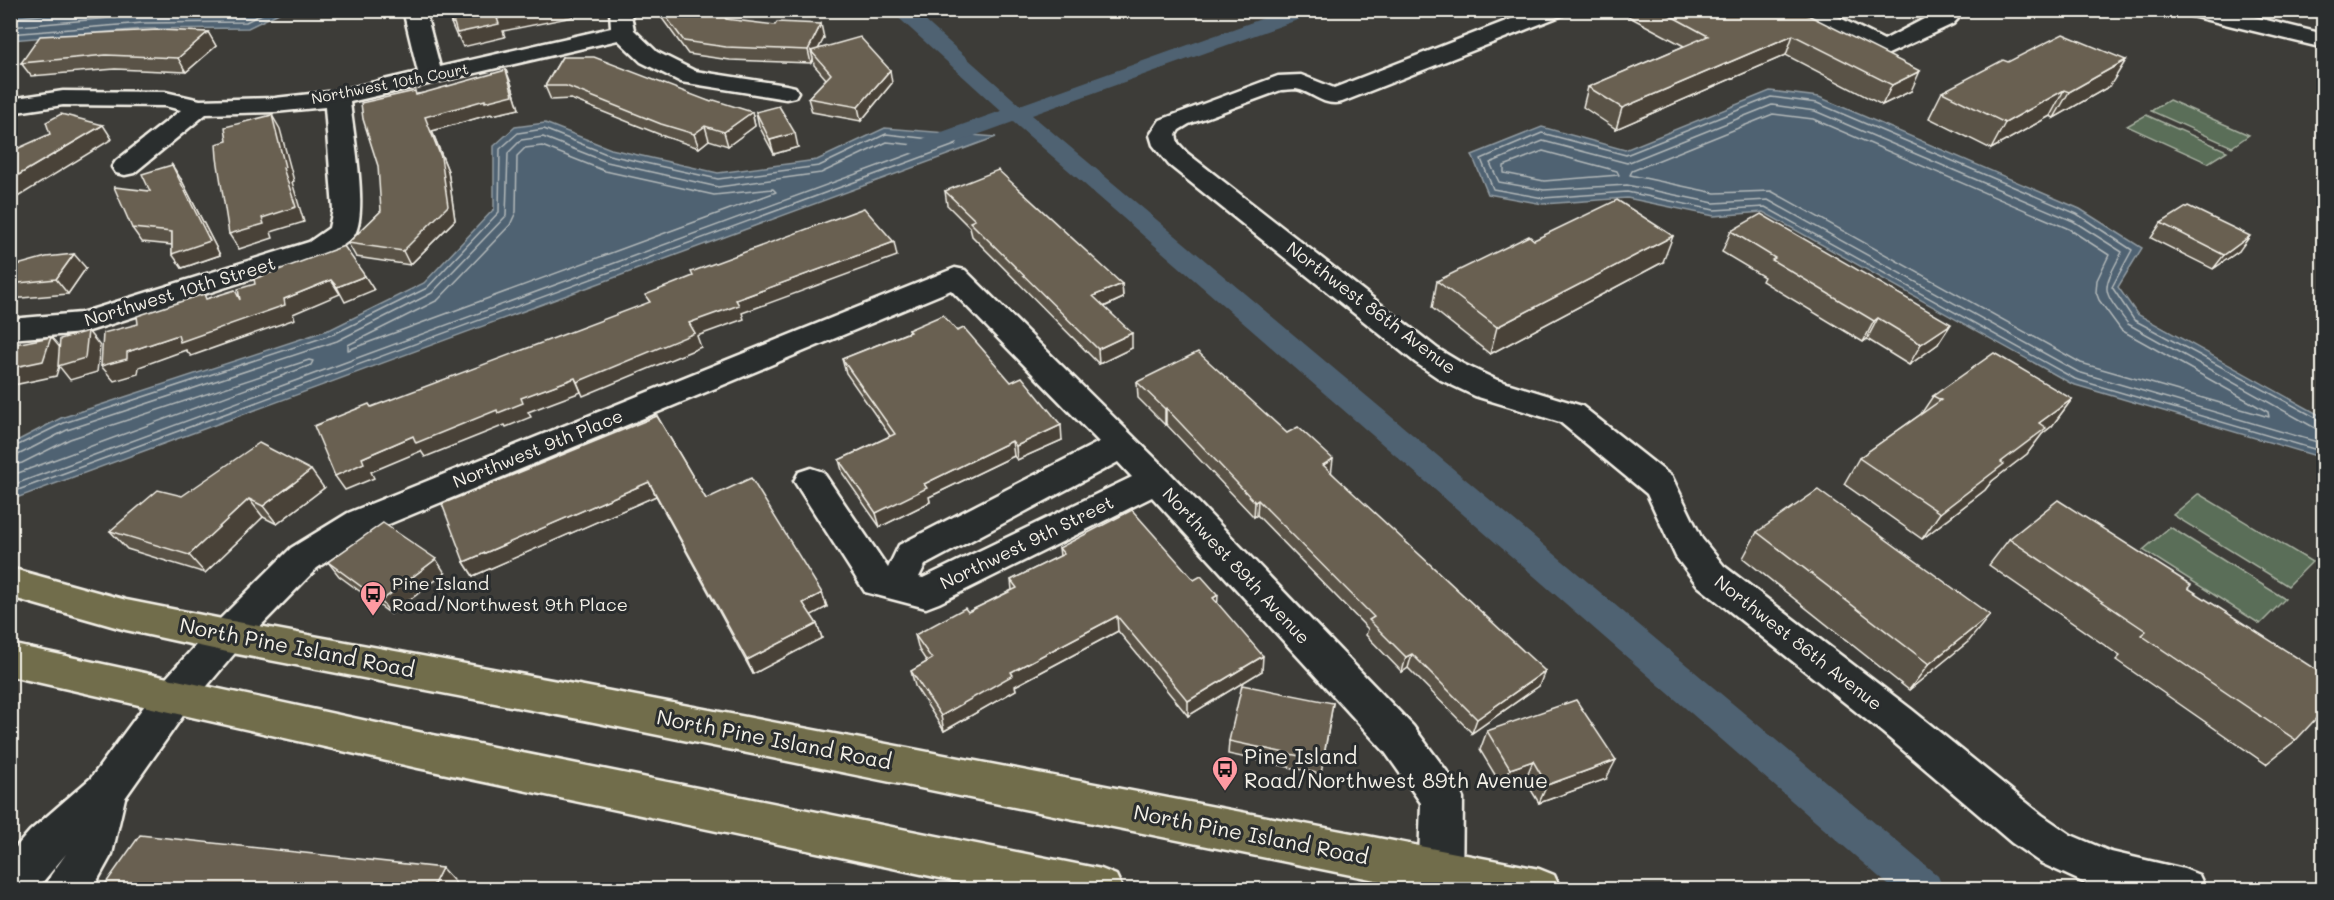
<svg xmlns="http://www.w3.org/2000/svg" width="2334" height="900" viewBox="0 0 2334 900" font-family="Mali,sans-serif">
<style>
.green{fill:#5a6e59;stroke:#a7b0a0;stroke-width:1.5}
.water{fill:#4f6272;stroke:#919ba1;stroke-width:1.5}
.lines{fill:none;stroke-linecap:round;stroke-linejoin:round}
.shore{stroke:#b2b8b9;stroke-width:1.5}
.canal{fill:#4f6272;fill-rule:evenodd}
.minor-casing{stroke:#f4f1e8;stroke-width:5}
.major-casing{stroke:#f4f1e8;stroke-width:5}
.minor{fill:#2a2d2e;fill-rule:evenodd}
.major{fill:#716d4b;fill-rule:evenodd}
.wall{fill:#5a5346;stroke:#f4f1e8;stroke-width:1.5}
.shaded-wall{fill:#4a4339;stroke:#f4f1e8;stroke-width:1.5}
.building{fill:#696051;stroke:#f4f1e8;stroke-width:1.5}
.labels{text-anchor:middle;stroke-width:6;stroke-linejoin:round;paint-order:stroke}
.far-street-label{font-size:15px;fill:#f4f1e8;stroke:#2a2d2e}
.street-label{font-size:18px;fill:#f4f1e8;stroke:#2a2d2e}
.poi-label{font-size:18px;fill:#f4f1e8;stroke:#2a2d2e;text-anchor:start}
.near-street-label{font-size:21px;fill:#f4f1e8;stroke:#2a2d2e}
.near-poi-label{font-size:21px;fill:#f4f1e8;stroke:#2a2d2e;text-anchor:start}
</style>
<rect width="100%" height="100%" fill="#3d3c38"/>
<filter id="ink" filterUnits="userSpaceOnUse"><feTurbulence type="fractalNoise" baseFrequency=".0167" numOctaves="2"/><feDisplacementMap in="SourceGraphic" scale="12" xChannelSelector="R" yChannelSelector="G"/><feConvolveMatrix kernelMatrix="1 2 1 2 8 2 1 2 1" color-interpolation-filters="sRGB"/></filter>
<g filter="url(#ink)">
<g class="green">
<polygon points="2169,100 2249,135 2232,147 2151,111"/>
<polygon points="2146,115 2227,151 2208,163 2127,126"/>
<polygon points="2198,494 2199,494 2312,562 2288,586 2173,515"/>
<polygon points="2170,527 2285,599 2260,624 2143,550"/>
</g>
<g class="water">
<polygon points="12,11 283,11 248,28 143,29 11,40"/>
<polygon points="1770,91 1819,97 2080,209 2142,248 2118,287 2137,314 2323,417 2323,458 2072,384 1763,212 1714,216 1627,198 1543,204 1488,194 1472,155 1542,127 1625,150"/>
<polygon points="545,123 611,149 718,173 817,160 885,128 996,137 11,500 11,444 61,418 331,329 424,283 494,209 494,146 515,127"/>
</g>
<g class="lines">
<g class="shore">
<polyline points="10,18 92,10"/>
<polyline points="10,27 143,15 244,15 253,10"/>
<polyline points="10,34 143,23 246,22 270,10"/>
<polygon points="1773,114 1813,119 2069,229 2109,255 2097,280 2096,292 2099,300 2121,330 2268,412 2269,417 2081,363 1771,191 1715,193 1630,175 1632,171"/>
<polygon points="542,146 605,171 714,195 773,189 776,192 348,350 348,345 438,300 510,225 516,212 517,156 525,148"/>
<polygon points="1543,151 1617,171 1619,175 1544,181 1504,173 1504,166"/>
<polyline points="2324,422 2134,320 2112,287 2132,250 2077,214 1817,103 1771,97 1626,155 1542,133 1481,159 1493,189 1543,198 1627,192 1714,210 1765,207 2075,379 2324,452"/>
<path d="M2324,430L2315,428L2128,324C2101,288 2101,292 2122,252L2073,221L1815,111L1772,105L1627,163L1543,141L1490,163L1499,182L1544,190L1627,185L1714,203L1768,200L2078,372L2324,444"/>
<polyline points="10,449 64,423 334,334 427,288 499,212 500,149 518,133 544,129 609,155 718,179 819,166 886,134 957,142 955,145 10,493"/>
<polyline points="10,456 18,455 67,430 337,341 432,293 506,216 508,153 521,140 543,137 607,162 718,187 821,173 887,142 923,146 921,150 10,486"/>
<polyline points="10,466 22,463 70,439 309,360 313,361 311,365 10,476"/>
</g>
<polygon class="canal" points="890,10 913,10 1020,105 1286,10 1317,10 1314,14 1032,115 1938,876 1944,890 1894,890 1013,122 927,153 919,155 911,153 907,148 911,143 1001,111"/>
<g class="minor-casing">
<g id="minor">
<path d="M403,10H425L440,67L611,28L610,10H630L634,30L657,52L695,71L786,85L795,87L798,92L795,97L786,99L681,82L641,62L618,40L350,102C353,132 368,209 355,234C350,242 337,249 329,254L83,333L10,339V319L81,313L309,242L329,228L333,209L325,107L275,112L206,114L134,173L125,175L116,173L112,167L116,161L181,110L165,106L63,105L10,113V99L63,91L165,92L200,100L275,98L337,91L418,72Z"/>
<path d="M1534,10H1566L1563,15L1342,102C1323,107 1313,92 1296,89C1291,89 1286,90 1281,90L1189,124L1179,130L1176,135L1178,143L1187,153L1438,349L1463,364L1497,380L1582,406L1672,477L1702,539L1724,566L1911,709L2042,815L2071,835L2111,852L2184,869L2199,875L2206,890H2100L2041,863L2012,843L1883,733L1698,586L1676,557L1647,494L1560,422L1475,396L1441,380L1416,363L1169,165L1153,145L1150,135L1160,120L1278,76L1301,75L1334,88Z"/>
<polygon points="1794,10 1824,10 1884,40 1941,10 1966,10 1953,24 1884,56 1797,15"/>
<polygon points="2184,10 2225,10 2324,34 2324,48 2187,15"/>
<path d="M955,268L965,270L1168,471L1413,726L1457,785L1463,798L1462,890H1418L1421,803L1385,752L1152,497L939,603L926,608L865,592L794,481L799,472L811,468L823,472L888,568L899,545L1099,442L951,290L372,531L317,568L240,647L187,710L125,798L112,854L92,890H44L51,875L66,854L36,890H10V854L30,831L91,778L159,686L214,625L291,548L348,513ZM1118,462L1132,477L923,578L919,577L925,565Z"/>
</g>
</g>
<g class="major-casing">
<g id="major">
<polygon points="10,568 126,600 227,620 584,686 1539,869 1554,875 1561,890 1425,890 584,720 227,652 126,630 10,597"/>
<polygon points="10,644 418,732 1101,869 1116,875 1123,890 997,890 418,768 10,676"/>
</g>
</g>
<use href="#minor" class="minor"/>
<use href="#major" class="major"/>
</g>
<g class="wall">
<polygon points="656,10 720,10 726,19 824,38 818,49 892,83 861,121 812,112 808,98 826,79 814,65 813,59 811,63 730,60 688,54"/>
<polygon points="1625,10 1798,10 1911,91 1882,105 1786,55 1616,129 1583,107 1588,87 1684,46 1624,14"/>
<polygon points="208,32 216,46 186,72 115,69 31,76 21,63"/>
<polygon points="562,57 711,102 752,112 755,126 728,146 709,140 699,148 666,137 571,99 551,100 545,86"/>
<polygon points="2008,62 2110,86 2054,118 2050,116 1991,149 1929,118 1942,92"/>
<polygon points="511,83 519,109 492,115 491,114 432,131 448,171 455,220 410,265 356,257 348,243 381,211 417,94"/>
<polygon points="756,112 798,147 774,154 759,126"/>
<polygon points="181,179 220,255 182,268 172,245 142,242 132,228 150,191"/>
<polygon points="945,191 1122,284 1123,298 1104,307 1132,348 1099,364 972,236 970,228 947,205"/>
<polygon points="2161,223 2239,251 2213,269 2151,238"/>
<polygon points="1731,231 1938,344 1909,365 1867,339 1863,342 1762,281 1764,277 1722,252"/>
<polygon points="1534,240 1663,262 1490,354 1432,308 1437,281"/>
<polygon points="10,260 16,265 86,268 68,294 10,299"/>
<polygon points="908,330 957,331 1062,440 1017,460 1014,456 929,497 930,502 880,527 843,474 839,460 890,436 846,373 842,359 909,332"/>
<polygon points="1137,382 1331,472 1539,686 1472,733 1408,668 1402,672 1366,635 1368,629 1257,515 1254,517 1166,424 1165,425 1138,398"/>
<polygon points="1933,396 2072,399 2052,426 2042,434 2027,454 1992,481 1985,490 1922,539 1844,484 1859,458 1921,414"/>
<polygon points="657,416 706,499 822,593 827,607 811,615 817,624 822,638 753,674 656,496 473,576 464,562"/>
<polygon points="324,488 277,524 263,517 205,573 127,549 110,531 182,496"/>
<polygon points="1757,532 1969,641 1909,690 1743,558"/>
<polygon points="2009,539 2188,589 2296,740 2266,764 2116,660 2120,656 1989,565"/>
<polygon points="1059,548 1194,580 1218,604 1262,671 1188,716 1118,631 1015,686 1016,690 944,731 915,686 911,671 927,662 919,650 915,635 968,612 1012,590 1011,580 1060,556"/>
<polygon points="328,562 445,573 391,614 339,576"/>
<polygon points="1333,703 1321,774 1228,754 1229,741"/>
<polygon points="1487,731 1606,779 1539,803 1525,780 1503,788 1480,750"/>
</g>
<g class="shaded-wall">
<polygon points="533,10 571,10 573,17 503,31 505,37 463,47 458,36 457,37 451,23 497,18"/>
<polygon points="821,24 824,38 815,55 811,51 813,59 811,63 808,50"/>
<polygon points="208,32 216,46 186,72 178,58"/>
<polygon points="1793,35 1786,55 1616,129 1622,108"/>
<polygon points="2126,60 2110,86 2054,118 2069,92"/>
<polygon points="506,70 511,83 519,109 492,115 491,114 432,131 448,171 455,220 410,265 403,251 425,117"/>
<polygon points="890,70 892,83 861,121 858,107"/>
<polygon points="1920,71 1911,91 1882,105 1892,85"/>
<polygon points="2064,90 2050,116 1991,149 2005,123"/>
<polygon points="752,112 755,126 728,146 724,132"/>
<polygon points="272,115 280,129 294,181 292,182 304,222 271,232 273,238 239,249 229,234 262,218"/>
<polygon points="103,125 112,139 16,198 10,191 10,180"/>
<polygon points="705,126 709,140 699,148 694,134"/>
<polygon points="795,133 798,147 774,154 770,140"/>
<polygon points="172,165 181,179 220,255 182,268 172,254"/>
<polygon points="1673,236 1663,262 1490,354 1497,327"/>
<polygon points="2250,236 2239,251 2213,269 2224,255"/>
<polygon points="894,242 897,256 742,313 744,319 697,336 701,347 583,396 577,382 689,323 736,300"/>
<polygon points="74,254 86,268 68,294 56,279"/>
<polygon points="13,261 25,275 10,280 10,263"/>
<polygon points="365,276 374,290 345,302 337,287"/>
<polygon points="331,280 340,294 293,314 295,319 191,356 186,350 139,367 138,374 114,381 101,366 127,352 284,299"/>
<polygon points="1122,284 1123,298 1094,311 1093,296"/>
<polygon points="1878,318 1867,339 1863,342 1874,321"/>
<polygon points="1951,324 1938,344 1909,365 1921,344"/>
<polygon points="88,331 100,346 97,372 70,380 59,366 56,376 14,385 10,395 10,368 51,337 63,351"/>
<polygon points="1132,333 1132,348 1099,364 1098,349"/>
<polygon points="575,378 581,392 528,412 531,417 506,427 505,425 425,457 421,451 371,472 374,478 345,490 335,476 362,458 413,436"/>
<polygon points="2072,399 2052,426 2042,434 2027,454 1992,481 1985,490 1922,539 1940,513 2001,462 2039,423"/>
<polygon points="1166,408 1166,424 1165,425 1165,409"/>
<polygon points="1061,425 1062,440 1017,460 1016,446"/>
<polygon points="1012,441 1014,456 929,497 930,502 880,527 876,513 924,484"/>
<polygon points="1333,459 1331,475 1323,465"/>
<polygon points="311,470 324,488 277,524 263,506"/>
<polygon points="649,482 656,496 473,576 464,562"/>
<polygon points="249,499 263,517 205,573 189,555"/>
<polygon points="1258,500 1257,515 1254,517 1255,502"/>
<polygon points="436,559 445,573 391,614 381,601"/>
<polygon points="822,593 827,607 808,617 803,603"/>
<polygon points="1218,595 1217,611 1213,598"/>
<polygon points="1990,615 1969,641 1909,690 1929,664"/>
<polygon points="1117,616 1118,631 1015,686 1016,690 944,731 941,716 1011,672"/>
<polygon points="817,624 822,638 753,674 747,660"/>
<polygon points="1412,654 1408,668 1402,672 1406,657"/>
<polygon points="1263,656 1262,671 1188,716 1188,701"/>
<polygon points="1545,671 1539,686 1472,733 1477,719"/>
<polygon points="1616,760 1606,779 1539,803 1547,785"/>
<polygon points="1533,761 1525,780 1503,788 1510,769"/>
<polygon points="442,868 462,890 431,890"/>
</g>
<g class="building">
<polygon points="448,10 533,10 497,18 499,24 457,33 454,23 451,23"/>
<polygon points="661,10 720,10 726,19 775,25 777,22 821,24 808,50 726,47 684,41"/>
<polygon points="1660,10 1798,10 1920,71 1892,85 1793,35 1622,108 1588,87 1708,36"/>
<polygon points="158,30 208,32 178,58 106,55 21,63 40,36"/>
<polygon points="2063,34 2126,60 2069,92 2064,90 2005,123 1942,92 2003,60 2008,62"/>
<polygon points="860,37 890,70 858,107 808,98 831,74 811,51"/>
<polygon points="562,57 594,57 711,102 714,100 752,112 724,132 705,126 694,134 661,124 566,86 545,86"/>
<polygon points="506,70 513,95 485,102 485,100 425,117 441,157 448,206 403,251 348,243 381,211 378,166 363,119 361,103 415,91 416,95"/>
<polygon points="779,106 795,133 770,140 756,112"/>
<polygon points="61,114 103,125 10,180 10,152 50,134 46,122"/>
<polygon points="272,115 285,167 283,168 296,207 262,218 264,224 229,234 217,158 216,144 227,141 225,127"/>
<polygon points="172,165 210,241 172,254 172,232 132,228 114,187 150,191 142,174"/>
<polygon points="998,170 1122,284 1093,296 1132,333 1098,349 970,222 975,220 945,191"/>
<polygon points="1617,200 1673,236 1497,327 1437,281 1529,236 1534,240"/>
<polygon points="2188,206 2250,236 2224,255 2161,223"/>
<polygon points="864,208 894,242 736,300 739,305 689,323 695,333 577,382 575,378 521,398 523,403 498,413 497,410 416,443 413,436 362,458 364,463 335,476 314,426 369,404 371,407 650,302 645,295 693,276 691,272"/>
<polygon points="1761,214 1951,324 1921,344 1878,318 1874,321 1772,260 1775,258 1731,231"/>
<polygon points="344,246 365,276 337,287 331,280 284,299 285,305 180,342 178,335 127,352 127,359 101,366 103,333 138,324 137,316 204,294 206,299 235,290 240,300 238,289 255,284 254,279"/>
<polygon points="74,254 56,279 10,284 10,267 46,257"/>
<polygon points="943,315 957,331 964,328 1011,382 1022,377 1061,425 1016,446 1012,441 924,484 927,488 876,513 839,460 895,434 842,359 910,332 908,330"/>
<polygon points="88,331 85,358 58,366 60,339"/>
<polygon points="51,337 43,361 10,368 10,345"/>
<polygon points="1198,352 1287,433 1298,427 1333,459 1323,465 1545,671 1477,719 1412,654 1406,657 1369,620 1374,617 1258,500 1255,502 1166,408 1165,409 1137,382"/>
<polygon points="1994,353 2072,399 2039,423 2046,428 2001,462 2004,464 1940,513 1859,458 1941,400 1933,396"/>
<polygon points="657,416 706,499 751,478 822,593 803,603 817,624 747,660 649,482 464,562 442,504"/>
<polygon points="259,443 311,470 263,506 249,499 189,555 110,531 158,490 182,496"/>
<polygon points="1818,490 1990,615 1929,664 1757,532"/>
<polygon points="2058,500 2191,585 2188,588 2324,675 2324,710 2296,740 2141,635 2146,631 2009,539"/>
<polygon points="1132,510 1194,580 1201,576 1218,595 1213,598 1263,656 1188,701 1117,616 1011,672 1013,675 941,716 911,671 932,659 915,635 965,608 968,612 1017,588 1011,580 1064,554 1059,548"/>
<polygon points="383,523 436,559 381,601 328,562"/>
<polygon points="1242,685 1333,703 1323,761 1229,741"/>
<polygon points="1576,700 1616,760 1547,785 1533,761 1510,769 1487,731"/>
<polygon points="140,835 442,868 431,890 101,890"/>
</g>
</g>
<defs>
<g id="bus-pin" transform="scale(1.35)"><path d="M0 17L-7.5 6A9.5 9.5 0 1 1 7.5 6Z" fill="#ff9aa2" stroke="#2a2d2e"/><path d="M-5-6H5V4H4V6H2V4H-2V6H-4V4H-5ZM-3.5-4V0h7V-4ZM-3.5 1.2v1.5H-2V1.2ZM2 1.2v1.5H3.5V1.2Z" fill="#111"/></g>
</defs>
<g fill-rule="evenodd">
<use href="#bus-pin" x="373" y="594"/>
<use href="#bus-pin" x="1225" y="769"/>
</g>
<g class="labels">
<g class="far-street-label">
<text transform="translate(390 84) rotate(-11)" y="5">Northwest 10th Court</text>
</g>
<g class="street-label">
<text transform="translate(180 292) rotate(-17)" y="6">Northwest 10th Street</text>
<text transform="translate(1371 308) rotate(37)" y="6">Northwest 86th Avenue</text>
<text transform="translate(538 449) rotate(-22)" y="6">Northwest 9th Place</text>
<text transform="translate(1027 543) rotate(-26)" y="6">Northwest 9th Street</text>
<text transform="translate(1236 566) rotate(47)" y="6">Northwest 89th Avenue</text>
<text transform="translate(1798 643) rotate(38)" y="6">Northwest 86th Avenue</text>
</g>
<g class="poi-label">
<text x="392" y="590">Pine Island<tspan x="392" dy="21">Road/Northwest 9th Place</tspan></text>
</g>
<g class="near-street-label">
<text transform="translate(297 648) rotate(11)" y="7">North Pine Island Road</text>
<text transform="translate(774 740) rotate(11)" y="7">North Pine Island Road</text>
<text transform="translate(1251 835) rotate(11)" y="7">North Pine Island Road</text>
</g>
<g class="near-poi-label">
<text x="1244" y="764">Pine Island<tspan x="1244" dy="24">Road/Northwest 89th Avenue</tspan></text>
</g>
</g>
<rect width="2334" height="900" fill="none" stroke="#2a2d2e" stroke-width="36"/>
<rect x="18" y="18" width="2298" height="864" fill="none" stroke="#f4f1e8" stroke-width="2" filter="url(#ink)"/>
</svg>
